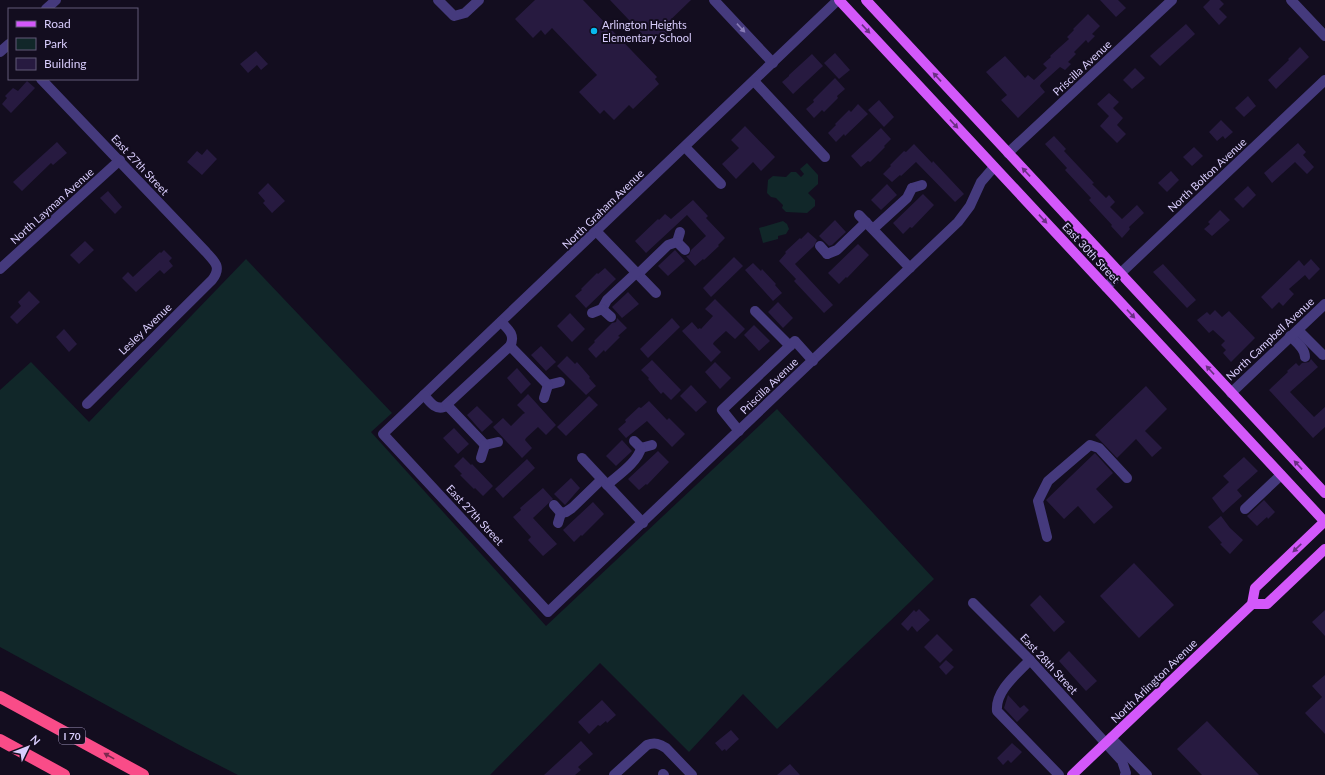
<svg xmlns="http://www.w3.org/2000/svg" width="1325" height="775" viewBox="0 0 1325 775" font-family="Lato,sans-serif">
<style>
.green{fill:#112729}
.building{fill:#271a40}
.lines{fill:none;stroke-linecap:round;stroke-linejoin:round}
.minor{stroke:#453a7d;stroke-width:10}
.major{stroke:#d358fa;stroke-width:10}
.highway{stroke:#f94c88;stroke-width:12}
.oneway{fill:#887cb7}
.oneway2{fill:#692f82}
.oneway3{fill:#7a294e}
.poi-dot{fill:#08b9ef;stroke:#130d1f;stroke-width:1.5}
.labels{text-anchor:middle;stroke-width:4;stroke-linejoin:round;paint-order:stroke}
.shield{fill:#130d1f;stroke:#9e93ba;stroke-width:1}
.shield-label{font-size:10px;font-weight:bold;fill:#d9cdfd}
.poi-label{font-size:11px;fill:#d9cdfd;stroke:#130d1f;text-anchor:start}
.street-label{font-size:11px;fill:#d9cdfd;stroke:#130d1f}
</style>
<rect width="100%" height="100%" fill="#130d1f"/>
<g class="green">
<polygon points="807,163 818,175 818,184 808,193 815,200 815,206 807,213 786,212 782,208 783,205 776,198 771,197 767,193 768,180 773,176 786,177 791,172 796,172 801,177 804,174 800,169"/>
<polygon points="783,221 787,224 789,229 786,234 778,236 778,239 763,243 759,228"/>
<polygon points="246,259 392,413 371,432 546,626 777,409 934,579 777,729 743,694 689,752 600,663 490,775 238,775 185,748 0,647 0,390 31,362 89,422"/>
</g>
<g class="building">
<polygon points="535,0 583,0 657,77 655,79 659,84 633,109 629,105 614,120 604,110 600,114 579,92 597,75 552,28 545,35 541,30 533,38 515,19"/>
<polygon points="610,0 691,0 662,28 668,34 662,40 656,34 649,41"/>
<polygon points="1100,0 1118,0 1126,8 1116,17"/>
<polygon points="1210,0 1220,0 1224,4 1219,9 1227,17 1219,25 1203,7"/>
<polygon points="1088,14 1100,26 1092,34 1095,36 1088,43 1086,40 1074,52 1076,54 1068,62 1071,64 1065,70 1060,67 1041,84 1040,86 1045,92 1018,118 1001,100 1007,95 986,72 1005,56 1025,78 1028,75 1034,80 1047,68 1043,64 1051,57 1050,56 1069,39 1067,37 1074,30 1073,29"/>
<polygon points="1186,24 1195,34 1160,66 1150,56"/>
<polygon points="1300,47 1309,57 1276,89 1268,80 1289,60 1288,59"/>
<polygon points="256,51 268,64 261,70 257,65 248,73 240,64"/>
<polygon points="835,53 850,70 839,79 824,63"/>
<polygon points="812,54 823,66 793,94 782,82 789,76 789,75"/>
<polygon points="1135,68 1145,78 1132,89 1123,80"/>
<polygon points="835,78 845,89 837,96 838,98 824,112 822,110 814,118 806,109 814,102 813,100"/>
<polygon points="27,81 35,88 11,113 2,104 7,98 5,96 13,88 18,91"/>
<polygon points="1109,93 1119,102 1113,108 1123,118 1117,125 1126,134 1117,143 1100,126 1109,116 1097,104"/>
<polygon points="1248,96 1256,106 1244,117 1235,108"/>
<polygon points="879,100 894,117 884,127 868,110"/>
<polygon points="858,104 868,114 845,136 844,134 836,142 828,133 836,125 835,124 849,110 851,112"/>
<polygon points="1221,120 1233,132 1225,139 1223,136 1217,141 1209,132"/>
<polygon points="745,126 775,157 761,171 753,162 736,179 722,164 739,148 731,140"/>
<polygon points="881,128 891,139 884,146 885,147 870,162 868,161 861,167 851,156"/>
<polygon points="1054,136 1066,149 1064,151 1094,183 1092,184 1106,198 1109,195 1115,202 1110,207 1122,219 1137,205 1144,213 1129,227 1130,229 1122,238 1111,226 1112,225 1089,200 1091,198 1065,170 1067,168 1045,144"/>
<polygon points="57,142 67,153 53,165 51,163 22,191 13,182"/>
<polygon points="1298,143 1306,152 1303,155 1314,167 1307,174 1295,162 1294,163 1272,183 1264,173"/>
<polygon points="914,144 932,163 933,161 964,194 955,202 916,162 901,176 900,175 892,182 883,174 891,166 890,165 904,151 906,152"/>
<polygon points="1194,147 1203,156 1192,166 1183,157"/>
<polygon points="207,149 217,159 202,175 187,162 197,151 202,155"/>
<polygon points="1171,171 1179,180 1167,192 1158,183"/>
<polygon points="268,183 285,201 272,213 263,203 265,201 258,193"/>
<polygon points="887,184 897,195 881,210 871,200"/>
<polygon points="1248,186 1256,195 1243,208 1234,199"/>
<polygon points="108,191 122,207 115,214 100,198"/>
<polygon points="923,194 934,205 912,228 910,227 903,234 893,223"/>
<polygon points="693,200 708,216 706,218 725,238 718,245 719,246 704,260 703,259 695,266 686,256 689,255 691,250 706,236 687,215 646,253 635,241 658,219 659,220 665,214 671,219"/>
<polygon points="1220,210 1230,220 1212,236 1204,229 1210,224 1208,222"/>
<polygon points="835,220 846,232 832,245 829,246 819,236"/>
<polygon points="808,232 817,240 814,246 795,264 833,305 824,313 794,281 796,279 779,261 786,253 785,252 800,238 801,239"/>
<polygon points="85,241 94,250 79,264 70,255"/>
<polygon points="858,244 869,255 847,278 846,277 839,284 828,273"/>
<polygon points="164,250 172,258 169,261 173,266 164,274 160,270 136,292 122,278 128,272 133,277 160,252 161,253"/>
<polygon points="675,250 685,261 668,276 658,266"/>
<polygon points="734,257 743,266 711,297 703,288"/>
<polygon points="1311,259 1320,269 1309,280 1305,275 1289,289 1294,294 1283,306 1279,302 1272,309 1261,297 1299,260 1304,266"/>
<polygon points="753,263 761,271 762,269 776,284 775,285 782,293 773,301 745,270"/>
<polygon points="1163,264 1196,300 1187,308 1153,272"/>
<polygon points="605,268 616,279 586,308 575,296 582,290 581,289 597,273 598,274"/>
<polygon points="29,291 40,302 17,324 10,317 21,306 18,302"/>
<polygon points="628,292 639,304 622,318 612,307"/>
<polygon points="715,299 745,329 735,339 726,331 714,342 713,344 721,352 711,362 682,331 692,322 698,329 700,328 701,329 713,316 705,309"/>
<polygon points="778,302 793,318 783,328 768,312"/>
<polygon points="1215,310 1222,317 1229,311 1255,338 1231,362 1223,353 1226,350 1221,345 1225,341 1213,330 1209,333 1197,320 1207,312 1210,315"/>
<polygon points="570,313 585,329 572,342 557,326"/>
<polygon points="617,318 627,328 618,336 620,337 605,352 604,350 596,358 588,349 595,342 594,341 612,323 616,322"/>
<polygon points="672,318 680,327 648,358 640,349"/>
<polygon points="754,325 770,341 759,351 744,335"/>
<polygon points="64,329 77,344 69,352 56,337"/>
<polygon points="541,346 556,362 546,371 531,355"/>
<polygon points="567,356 575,364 577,362 590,377 589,378 596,386 586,395 557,366"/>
<polygon points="1311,359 1318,367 1290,392 1314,417 1325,407 1325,427 1313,438 1269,390 1288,372 1287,371 1296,363 1299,366 1302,363 1309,362"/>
<polygon points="652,360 681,390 671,400 663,392 661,394 648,379 649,378 641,370"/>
<polygon points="715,362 731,378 720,389 705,372"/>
<polygon points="517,368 531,384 521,394 507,378"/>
<polygon points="691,385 707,402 696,412 680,396"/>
<polygon points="1146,386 1167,409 1145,431 1162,448 1152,457 1136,439 1117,458 1095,435"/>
<polygon points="528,394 556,425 546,435 538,427 526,438 525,440 532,448 522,458 493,427 503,418 511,426 523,414 525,413 517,405"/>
<polygon points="589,396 598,405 566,436 557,427"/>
<polygon points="649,401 667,420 669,418 685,434 672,447 647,421 626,438 618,429 626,422 625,420 639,407 641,408"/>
<polygon points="477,406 493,422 482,432 467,415"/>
<polygon points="454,428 469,444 458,454 443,438"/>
<polygon points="622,440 632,451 616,466 606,456"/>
<polygon points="658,451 669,462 647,485 646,484 639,490 628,479"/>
<polygon points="1095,453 1113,473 1096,489 1113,507 1094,524 1078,506 1064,519 1046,500"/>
<polygon points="463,457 471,465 472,464 493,486 483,496 475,488 474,489 460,475 462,474 454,466"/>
<polygon points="1244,457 1258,471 1237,490 1242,496 1223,513 1212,498 1229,482 1223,476"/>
<polygon points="527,459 535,468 503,498 495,489"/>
<polygon points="571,478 580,488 565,505 554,494"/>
<polygon points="543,488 553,499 533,518 557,544 543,556 528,540 531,537 513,517 521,510 520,508"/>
<polygon points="1264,500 1275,512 1268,519 1267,517 1257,526 1247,516"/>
<polygon points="593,502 604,514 582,536 581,535 574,542 563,530"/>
<polygon points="1221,516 1230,528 1243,540 1230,554 1220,544 1222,543 1208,527"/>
<polygon points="1134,563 1174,605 1139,638 1100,596"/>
<polygon points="1040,595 1065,622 1054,632 1030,605"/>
<polygon points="919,609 930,620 917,632 912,626 908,631 901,624 914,610 916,612"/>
<polygon points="1325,610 1325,636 1312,622"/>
<polygon points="937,634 953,650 940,663 924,647"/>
<polygon points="1069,651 1097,681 1086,691 1059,661"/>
<polygon points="946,660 954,667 946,675 939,667"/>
<polygon points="1325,675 1325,734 1305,713 1322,697 1312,686"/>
<polygon points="1008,695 1020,708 1024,705 1029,710 1017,722 1004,708"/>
<polygon points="602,700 616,715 607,723 606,721 600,726 598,725 589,734 578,722"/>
<polygon points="1207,721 1259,775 1202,775 1177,749"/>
<polygon points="731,730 739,739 726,751 725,749 722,751 715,743"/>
<polygon points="581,741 593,754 578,767 581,770 575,775 544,775"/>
<polygon points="1012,743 1022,752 1011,763 1008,760 1003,765 997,758"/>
<polygon points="790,764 800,775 777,775"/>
</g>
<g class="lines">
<g class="minor">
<polyline points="438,0 454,16 465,13 479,0"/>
<polyline points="714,0 773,63"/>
<polyline points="838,0 383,434 548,612 958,222 970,206 981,182 994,167"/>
<polyline points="1291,0 1325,36"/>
<polyline points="46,9 56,0"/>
<polyline points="0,52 9,44"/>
<path d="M41,79L206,252C215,262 222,267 212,280L87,404"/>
<polyline points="754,81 825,157"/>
<polyline points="685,147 721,184"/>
<polyline points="1008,153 1172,0"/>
<polyline points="912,188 922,185"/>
<polyline points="859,215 910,268"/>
<polyline points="873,229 907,198 912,188"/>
<polyline points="596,231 656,293"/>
<polyline points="677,242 685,250"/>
<polyline points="677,242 680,232"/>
<polyline points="820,246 827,254"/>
<polyline points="827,254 837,250 866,222"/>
<polyline points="0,269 120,160"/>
<polyline points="638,274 668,245 677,242"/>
<polyline points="1106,287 1325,80"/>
<polyline points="602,309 607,300 636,273"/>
<polyline points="602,309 611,317"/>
<polyline points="755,311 790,346"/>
<polyline points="592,313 602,309"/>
<polyline points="1298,330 1323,355"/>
<path d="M1290,336C1296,342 1305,348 1305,357"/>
<polyline points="510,346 548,385"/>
<polyline points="548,385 560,382"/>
<polyline points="1231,393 1325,304"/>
<path d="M424,395C430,402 435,410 444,407L510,346C516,335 508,329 501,322"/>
<polyline points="544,398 548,385"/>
<polyline points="447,405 485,445"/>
<polyline points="739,431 722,410 795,341 813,361"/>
<polyline points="634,441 641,448"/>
<polyline points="485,445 498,442"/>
<polyline points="641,448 652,445"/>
<polyline points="481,458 485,445"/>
<polyline points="582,458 643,523"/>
<path d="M607,485C617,476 638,462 641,448"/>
<polyline points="554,505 561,513"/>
<polyline points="1245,509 1281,475"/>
<polyline points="561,513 566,512 572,508 601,480"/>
<polyline points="558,523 561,513"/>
<polyline points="1047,537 1038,501 1048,481 1090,445 1099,448 1127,478"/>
<polyline points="973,603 1030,660 1122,761 1126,773 1125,775"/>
<path d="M1030,660C1017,674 995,691 997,711L1059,775"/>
<polyline points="1111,738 1147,775"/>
<polyline points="663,774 664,775"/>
<path d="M614,775L647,745C655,742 660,744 666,748L692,775"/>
</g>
<g class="major">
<polyline points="839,0 1325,522"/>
<polyline points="866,0 1325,493"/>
<polyline points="1252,604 1267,604 1325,549"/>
<polyline points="1072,775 1252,604 1255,588 1325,521"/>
</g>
<g class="highway">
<polyline points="0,697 143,775"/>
<polyline points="0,740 64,775"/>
</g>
</g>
<defs><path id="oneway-solid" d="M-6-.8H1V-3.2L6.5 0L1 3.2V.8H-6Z"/></defs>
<use class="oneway" href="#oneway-solid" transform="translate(741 28) rotate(47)"/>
<g class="oneway2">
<use href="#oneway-solid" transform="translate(866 29) rotate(47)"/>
<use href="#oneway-solid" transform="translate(937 77) rotate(-133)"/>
<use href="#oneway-solid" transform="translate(954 124) rotate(47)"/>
<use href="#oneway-solid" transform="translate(1026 172) rotate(-133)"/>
<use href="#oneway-solid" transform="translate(1043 219) rotate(47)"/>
<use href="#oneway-solid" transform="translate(1131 314) rotate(47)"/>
<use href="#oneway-solid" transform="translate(1210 370) rotate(-133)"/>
<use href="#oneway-solid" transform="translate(1298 465) rotate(-133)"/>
<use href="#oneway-solid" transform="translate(1297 548) rotate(136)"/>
</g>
<use class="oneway3" href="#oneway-solid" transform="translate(109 756) rotate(-151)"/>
<circle class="poi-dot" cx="594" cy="31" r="4"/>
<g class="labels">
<rect class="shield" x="59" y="728" width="26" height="16" rx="3"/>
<g class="shield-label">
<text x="72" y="740">I 70</text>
</g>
<g class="poi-label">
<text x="602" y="29">Arlington Heights<tspan x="602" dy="13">Elementary School</tspan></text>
</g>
<g class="street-label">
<text transform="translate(1082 68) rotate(-43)" y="4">Priscilla Avenue</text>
<text transform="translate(140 165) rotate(47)" y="4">East 27th Street</text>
<text transform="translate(1207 175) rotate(-43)" y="4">North Bolton Avenue</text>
<text transform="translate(52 206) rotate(-42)" y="4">North Layman Avenue</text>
<text transform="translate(603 209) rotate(-44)" y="4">North Graham Avenue</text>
<text transform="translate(1091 253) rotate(47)" y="4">East 30th Street</text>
<text transform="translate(145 329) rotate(-44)" y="4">Lesley Avenue</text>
<text transform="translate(1270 339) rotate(-43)" y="4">North Campbell Avenue</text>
<text transform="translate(769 386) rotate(-44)" y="4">Priscilla Avenue</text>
<text transform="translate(475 515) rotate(47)" y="4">East 27th Street</text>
<text transform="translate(1049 664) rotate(47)" y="4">East 28th Street</text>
<text transform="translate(1154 681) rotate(-44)" y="4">North Arlington Avenue</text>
</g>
</g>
<rect x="8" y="8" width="130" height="72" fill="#130d1f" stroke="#625a78"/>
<rect x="16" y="21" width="20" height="6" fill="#d358fa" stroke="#625a78"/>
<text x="44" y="28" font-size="12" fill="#d9cdfd">Road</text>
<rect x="16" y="38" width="20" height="12" fill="#112729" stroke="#625a78"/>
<text x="44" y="48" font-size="12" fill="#d9cdfd">Park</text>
<rect x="16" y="58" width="20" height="12" fill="#271a40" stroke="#625a78"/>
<text x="44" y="68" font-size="12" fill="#d9cdfd">Building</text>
<g transform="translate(28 747) rotate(47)" stroke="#130d1f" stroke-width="3" paint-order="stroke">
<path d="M0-3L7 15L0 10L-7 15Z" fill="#d9cdfd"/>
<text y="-6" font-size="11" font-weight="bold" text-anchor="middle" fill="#d9cdfd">N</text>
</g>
</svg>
